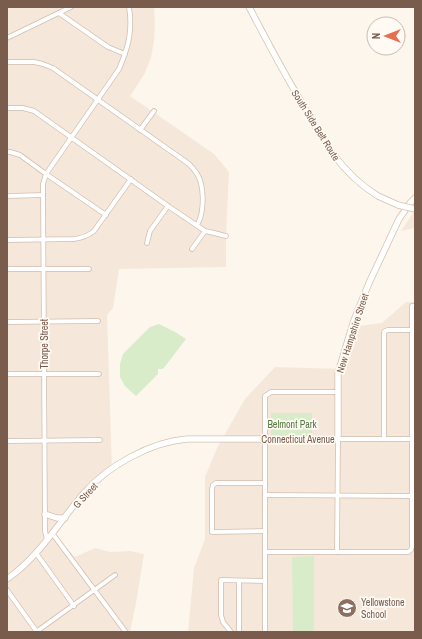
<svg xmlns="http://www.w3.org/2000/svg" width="422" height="639" viewBox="0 0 422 639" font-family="'Archivo Narrow',sans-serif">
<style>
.residential{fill:#f5e8da}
.green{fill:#d8ecc9}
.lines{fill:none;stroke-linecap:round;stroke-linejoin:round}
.street-casing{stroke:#d1beb0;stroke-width:5.5}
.secondary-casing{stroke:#d6c0b0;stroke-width:7}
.street{stroke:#fff;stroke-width:4}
.secondary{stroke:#fff;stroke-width:5.5}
.secondary-bridge-casing{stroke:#d6c0b0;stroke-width:7;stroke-linecap:butt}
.secondary-bridge{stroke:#fff;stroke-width:5.5}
.labels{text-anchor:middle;stroke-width:3.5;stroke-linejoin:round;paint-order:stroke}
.street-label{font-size:10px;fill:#7a5c4d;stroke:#fffaf3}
.park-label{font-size:10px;fill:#537a41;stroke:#fffaf3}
.education-label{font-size:10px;fill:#785e54;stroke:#fffaf3;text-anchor:start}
</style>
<rect width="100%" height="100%" fill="#fdf6ec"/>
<g class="residential">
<polygon points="7,7 154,7 155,24 154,41 151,57 145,73 130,96 214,154 229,172 226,235 226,267 119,269 113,308 107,315 112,469 99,479 52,533 75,557 95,548 110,552 130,551 144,554 136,603 130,632 7,632"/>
<polygon points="415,210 415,228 401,231"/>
<polygon points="406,302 415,302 415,632 188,632 194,568 205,539 205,477 217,448 245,399 275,367 343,369 359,326 382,323"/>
</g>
<g class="green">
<polygon points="159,324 175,332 186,339 163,369 158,369 158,374 136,396 125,386 120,377 120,364 123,354 150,327"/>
<rect x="271" y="413" width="41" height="22"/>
<polygon points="314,556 314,632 293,632 292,557"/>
</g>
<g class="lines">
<g class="street-casing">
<g id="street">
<polyline points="59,13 108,47 125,54"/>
<polyline points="7,38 71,7"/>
<path d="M7,62H34L43,64L53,68L189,164C194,169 198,174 200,180C204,193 204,214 197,225"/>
<polyline points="7,108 23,108 34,111 168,206 205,231 214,233 226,236"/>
<polyline points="140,130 154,111"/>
<polyline points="7,152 10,152 20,155 46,174 106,215"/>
<polyline points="7,196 43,195"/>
<path d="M7,240L74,239C82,238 88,236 94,231L131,179"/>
<polyline points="147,243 150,231 168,206"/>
<polyline points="192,249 205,231"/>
<polyline points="7,269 89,269"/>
<polyline points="7,322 98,321"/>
<polyline points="7,374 99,374"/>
<polyline points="384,439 384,332 385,331 388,330 412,330"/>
<polyline points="7,441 100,440"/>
<polyline points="265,495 412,496"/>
<polyline points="265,531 212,532 212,489 213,485 216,483 265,483"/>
<polyline points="52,533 125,631"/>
<path d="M47,540L45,531L43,184L46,174L119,69C128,48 133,31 129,7"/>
<polyline points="265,552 408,552 411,550 412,547 412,306 415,306"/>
<polyline points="337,552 338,439 412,439"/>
<polyline points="36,553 74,606"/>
<polyline points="7,590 37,632"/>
<polyline points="36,632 115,575"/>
<polyline points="231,632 223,622 221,615 221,580 265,581"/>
<polyline points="239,632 239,581"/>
<polyline points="265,632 265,396 271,392 337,392"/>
</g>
</g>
<g class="secondary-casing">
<g id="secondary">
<path d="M249,7C265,37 281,68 299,98C320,136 340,173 378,196"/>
<polyline points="45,514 57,518 65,518"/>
<path d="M7,579C39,557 59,522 84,493C108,466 150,442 187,439H338V373L354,320L369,283L399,219L410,203L415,198"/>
</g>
</g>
<use href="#street" class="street"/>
<use href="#secondary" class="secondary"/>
<g class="secondary-bridge-casing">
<polyline id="secondary-bridge" points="378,196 398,205 415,209"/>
</g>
<use href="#secondary-bridge" class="secondary-bridge"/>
</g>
<defs>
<g id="school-disc" transform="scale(1)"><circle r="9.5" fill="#8d6e63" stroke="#fffaf3"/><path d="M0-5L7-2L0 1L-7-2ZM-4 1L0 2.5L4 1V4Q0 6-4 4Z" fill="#fff"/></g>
</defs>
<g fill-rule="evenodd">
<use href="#school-disc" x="347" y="608"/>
</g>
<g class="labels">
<g class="street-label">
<text transform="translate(316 125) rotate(58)" y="4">South Side Belt Route</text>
<text transform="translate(352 333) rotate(-72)" y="4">New Hampshire Street</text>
<text transform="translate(44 344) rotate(-90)" y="4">Thorpe Street</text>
<text x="298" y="443">Connecticut Avenue</text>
<text transform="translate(85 495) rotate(-47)" y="4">G Street</text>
</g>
<g class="park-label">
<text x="292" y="428">Belmont Park</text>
</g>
<g class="education-label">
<text x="361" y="606">Yellowstone<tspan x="361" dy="12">School</tspan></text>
</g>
</g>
<rect width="422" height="639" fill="none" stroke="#7a5c4d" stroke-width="16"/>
<g transform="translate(386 36) rotate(270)"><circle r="19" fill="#fffaf3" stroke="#cabbb1"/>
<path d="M0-3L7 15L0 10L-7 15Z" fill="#e76f51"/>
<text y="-6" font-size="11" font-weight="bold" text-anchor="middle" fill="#7a5c4d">N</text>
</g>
</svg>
